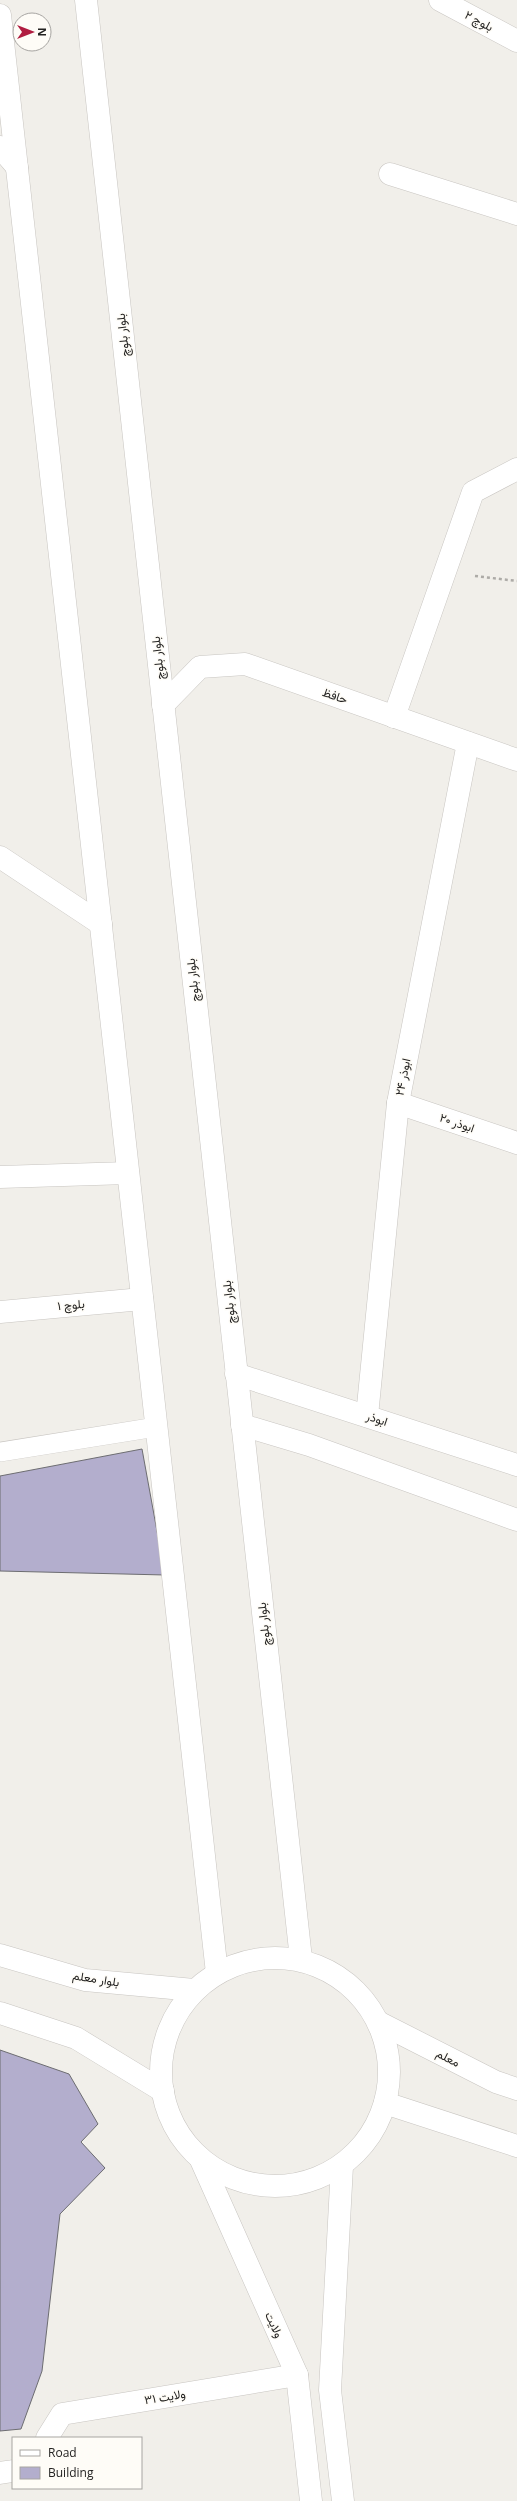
<svg xmlns="http://www.w3.org/2000/svg" width="517" height="2501" viewBox="0 0 517 2501" font-family="'Open Sans',Vazirmatn,sans-serif">
<style>
.building{fill:#b3aecd;stroke:#6d6d71}
.lines{fill:none;stroke-linecap:round;stroke-linejoin:round}
.service-casing{stroke:#c8c5c1;stroke-width:20}
.minor-casing{stroke:#c8c5c1;stroke-width:23}
.tertiary-casing{stroke:#c8c5c1;stroke-width:23}
.secondary-casing{stroke:#c8c5c1;stroke-width:23}
.path{stroke:#adaba7;stroke-width:2.5;stroke-dasharray:3 3;stroke-linecap:butt}
.service{stroke:#fff;stroke-width:19}
.minor{stroke:#fff;stroke-width:22}
.tertiary{stroke:#fff;stroke-width:22}
.secondary{stroke:#fff;stroke-width:22}
.labels{text-anchor:middle;stroke-width:3;stroke-linejoin:round;paint-order:stroke}
.street-label{font-size:12px;fill:#242322;stroke:#fefcf7}
</style>
<rect width="100%" height="100%" fill="#f1efea"/>
<g class="building">
<polygon points="142,1449 165,1575 0,1571 0,1476"/>
<polygon points="0,2050 69,2074 98,2124 81,2142 105,2168 60,2214 42,2371 21,2429 0,2431"/>
</g>
<g class="lines">
<g class="service-casing">
<polyline id="service" points="0,1452 156,1427"/>
</g>
<g class="minor-casing">
<g id="minor">
<polyline points="440,0 517,41"/>
<polyline points="0,147 17,167"/>
<polyline points="390,174 517,214"/>
<polyline points="163,705 200,667 245,664 517,760"/>
<polyline points="394,717 473,492 517,469"/>
<polyline points="0,857 101,924"/>
<polyline points="398,1103 517,1143"/>
<polyline points="0,1177 128,1173"/>
<polyline points="0,1312 142,1299"/>
<polyline points="367,1416 398,1103 468,743"/>
<polyline points="47,2438 62,2414 297,2375"/>
<polyline points="0,2473 13,2471"/>
</g>
</g>
<g class="tertiary-casing">
<g id="tertiary">
<polyline points="380,2023 496,2082 517,2089"/>
<polyline points="385,2103 517,2146"/>
</g>
</g>
<g class="secondary-casing">
<g id="secondary">
<polyline points="86,0 301,1959"/>
<polyline points="0,15 217,1973"/>
<polyline points="236,1374 517,1465"/>
<polyline points="242,1425 309,1445 517,1520"/>
<polyline points="0,1955 85,1980 194,1990"/>
<circle cx="275" cy="2072" r="114"/>
<polyline points="0,2013 76,2038 163,2091"/>
<polyline points="201,2160 297,2375 311,2501"/>
<polyline points="342,2166 330,2390 343,2501"/>
</g>
</g>
<polyline class="path" points="475,576 517,581"/>
<use href="#service" class="service"/>
<use href="#minor" class="minor"/>
<use href="#tertiary" class="tertiary"/>
<use href="#secondary" class="secondary"/>
</g>
<g class="labels">
<g class="street-label">
<text transform="translate(479 21) rotate(28)" y="4">بلوچ ۲</text>
<text transform="translate(123 335) rotate(-96)" y="4">بلوار بلوچ</text>
<text transform="translate(158 658) rotate(-96)" y="4">بلوار بلوچ</text>
<text transform="translate(335 696) rotate(19)" y="4">حافظ</text>
<text transform="translate(193 980) rotate(-96)" y="4">بلوار بلوچ</text>
<text transform="translate(403 1077) rotate(-79)" y="4">ابوذر ۲۴</text>
<text transform="translate(457 1123) rotate(19)" y="4">ابوذر ۲۰</text>
<text transform="translate(229 1302) rotate(-96)" y="4">بلوار بلوچ</text>
<text transform="translate(71 1305) rotate(-5)" y="4">بلوچ ۱</text>
<text transform="translate(377 1419) rotate(18)" y="4">ابوذر</text>
<text transform="translate(264 1624) rotate(-96)" y="4">بلوار بلوچ</text>
<text transform="translate(96 1979) rotate(9)" y="4">بلوار معلم</text>
<text transform="translate(448 2058) rotate(27)" y="4">معلم</text>
<text transform="translate(274 2325) rotate(66)" y="4">ولایت</text>
<text transform="translate(165 2397) rotate(-9)" y="4">ولایت ۳۱</text>
</g>
</g>
<rect x="12" y="2437" width="130" height="52" fill="#fefcf7" stroke="#a7a5a2"/>
<rect x="20" y="2450" width="20" height="6" fill="#ffffff" stroke="#a7a5a2"/>
<text x="48" y="2457" font-size="12" fill="#242322">Road</text>
<rect x="20" y="2467" width="20" height="12" fill="#b3aecd" stroke="#a7a5a2"/>
<text x="48" y="2477" font-size="12" fill="#242322">Building</text>
<g transform="translate(32 32) rotate(90)"><circle r="19" fill="#fefcf7" stroke="#a7a5a2"/>
<path d="M0-3L7 15L0 10L-7 15Z" fill="#b01c40"/>
<text y="-6" font-size="11" font-weight="bold" text-anchor="middle" fill="#242322">N</text>
</g>
</svg>
